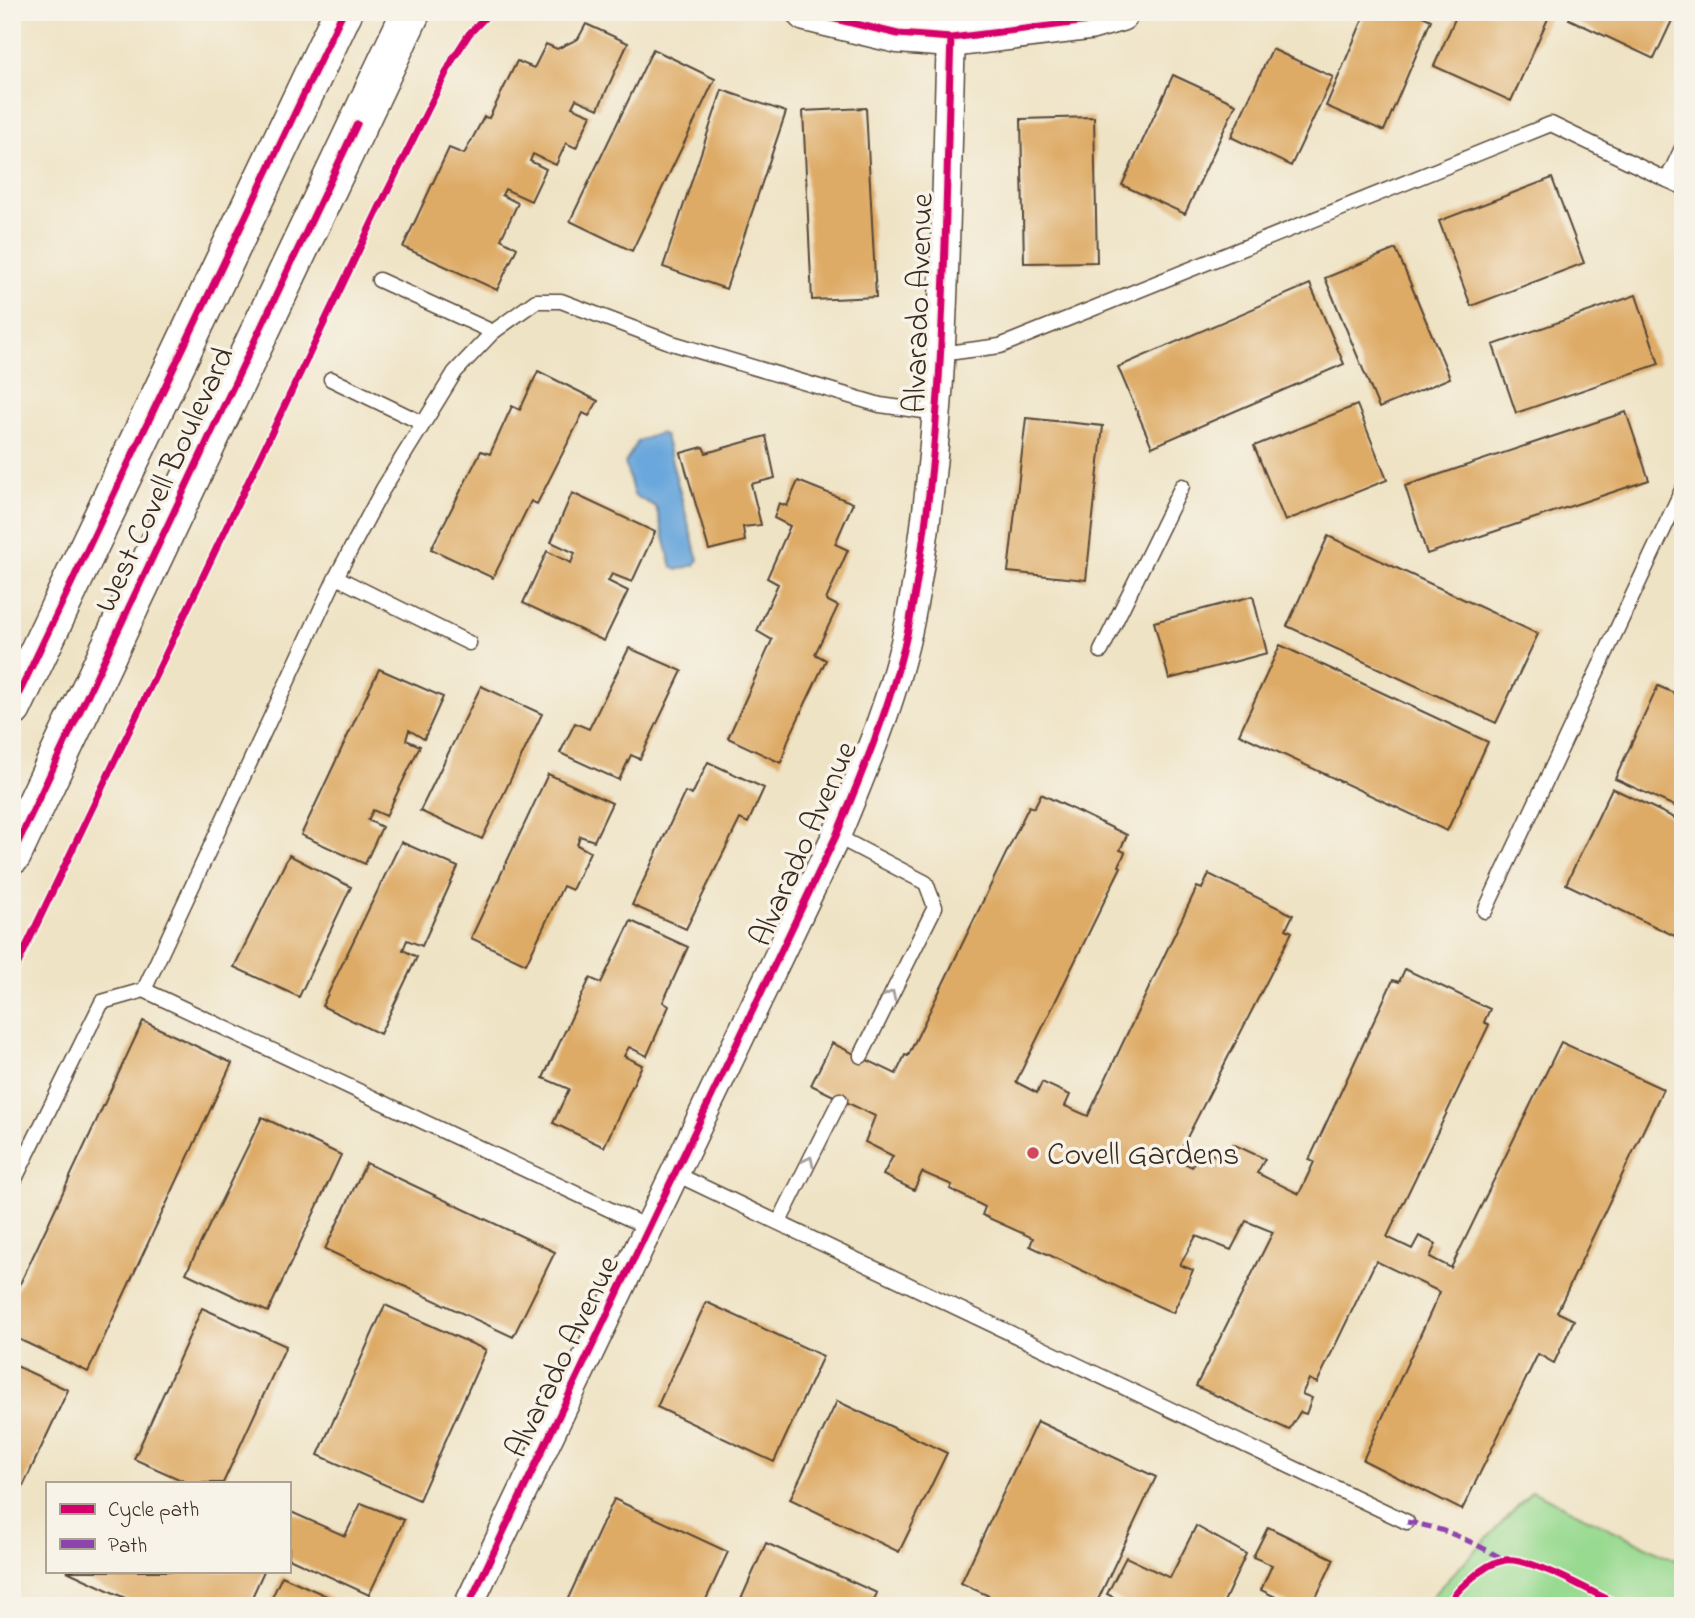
<svg xmlns="http://www.w3.org/2000/svg" width="1695" height="1618" font-family="'Indie Flower',sans-serif">
	<style>
		.green { fill: #99da91; stroke: #6a8258; stroke-width: 2 }
		.water { fill: #6ba7dc; stroke: #53687d; stroke-width: 2 }
		.building { fill: #deab66 }
		.lines { fill: none; stroke-linecap: round; stroke-linejoin: round }
		.lane-casing { stroke: #564637; stroke-width: 17 }
		.street-casing { stroke: #564637; stroke-width: 31 }
		.secondary-casing { stroke: #564637; stroke-width: 41 }
		.primary-casing { stroke: #564637; stroke-width: 41 }
		.lane { stroke: #fff; stroke-width: 14 }
		.street { stroke: #fff; stroke-width: 28 }
		.secondary { stroke: #fff; stroke-width: 38 }
		.primary { stroke: #fff; stroke-width: 38 }
		.quiet { stroke: #8e44ad; stroke-width: 5; stroke-dasharray: 10 5; stroke-linecap: butt }
		.cycleway-casing { stroke: #f7f3e8; stroke-width: 11 }
		.cycleway { stroke: #d6006c; stroke-width: 7 }
		.oneway { stroke: #a79f9a }
		.poi-dot { fill: #d1495b; stroke: #f7f3e8; stroke-width: 2.5 }
		.labels { text-anchor: middle; stroke-width: 7; stroke-linejoin: round; paint-order: stroke }
		.street-label { font-size: 32px; fill: #3b2a1e; stroke: #f7f3e8 }
		.poi-label { font-size: 32px; fill: #3b2a1e; stroke: #f7f3e8; text-anchor: start }
	</style>
	<rect width="100%" height="100%" fill="#f7f3e8"/>
	<filter id="ink" filterUnits="userSpaceOnUse"><feTurbulence type="fractalNoise" baseFrequency=".0143" numOctaves="2"/><feDisplacementMap in="SourceGraphic" scale="14" xChannelSelector="R" yChannelSelector="G"/><feConvolveMatrix kernelMatrix="1 2 1 2 8 2 1 2 1" color-interpolation-filters="sRGB"/></filter>
	<filter id="wash" filterUnits="userSpaceOnUse"><feTurbulence type="fractalNoise" baseFrequency=".00686" numOctaves="4" result="noise"/><feDisplacementMap in="SourceGraphic" scale="28" xChannelSelector="R" yChannelSelector="G"/><feGaussianBlur stdDeviation="1.57" result="paint"/><feColorMatrix in="noise" values="0 0 0 0 0 0 0 0 0 0 0 0 0 0 0 0 0 1.4 0 .05"/><feComposite in="paint" operator="in"/></filter>
	<g filter="url(#wash)">
		<rect width="100%" height="100%" fill="#efe3c5"/>
		<path class="green" d="M1532,1491L1683,1564V1606H1428L1433,1595Z"/>
		<path class="water" d="M660,433L665,436L698,560L695,565L677,570L672,567L656,507L634,495L625,463L638,441Z"/>
		<g id="blocks">
			<path class="building" d="M1366,12H1414L1431,20L1384,131L1326,106Z
				M1458,12H1551L1511,101L1434,66Z
				M1573,12H1676L1654,59L1569,19Z
				M586,24L628,43L598,109L576,99L572,107L591,115L576,148L566,143L556,165L533,154L530,161L546,169L531,201L505,189L502,195L518,203L501,239L517,248L497,290L403,247L449,148L464,154L484,117L489,118L517,61L534,68L546,44L557,49L578,39Z
				M653,49L715,79L632,251L570,221Z
				M1272,49L1333,77L1291,166L1231,137Z
				M1173,75L1236,104L1185,214L1122,185Z
				M722,90L786,112L726,289L663,267Z
				M866,108L876,297L812,300L803,111Z
				M1094,117L1097,262L1024,263L1021,119Z
				M1552,178L1584,263L1471,306L1439,221Z
				M1396,249L1450,378L1379,408L1325,278Z
				M1310,284L1344,364L1152,447L1118,367Z
				M1636,295L1659,364L1516,413L1493,345Z
				M538,371L598,401L589,416L583,413L537,504L531,501L493,578L431,549L481,451L490,454L512,406L520,410Z
				M1357,405L1387,480L1285,521L1254,446Z
				M1626,412L1649,480L1427,554L1405,486Z
				M1026,418L1103,426L1086,580L1008,572Z
				M766,436L775,478L751,484L761,525L743,527L745,541L709,550L681,453L703,447L706,453Z
				M798,481L853,503L835,544L848,550L826,600L838,606L815,654L826,660L789,738L781,763L728,738L772,640L757,631L778,584L767,578L790,526L774,518L779,503L787,506Z
				M572,493L655,532L632,582L612,574L608,581L628,591L604,641L523,603L547,551L571,563L575,553L551,542Z
				M1328,536L1538,634L1496,723L1287,626Z
				M1253,596L1267,653L1169,679L1154,622Z
				M1280,645L1488,742L1447,831L1239,734Z
				M629,648L682,671L640,759L631,755L619,780L560,753L575,723L589,729Z
				M379,669L443,697L424,739L409,730L406,740L420,746L386,816L373,810L368,820L382,827L365,864L301,835Z
				M481,686L542,714L482,839L420,811Z
				M1658,686L1683,697V810L1615,779Z
				M708,762L764,788L748,823L740,819L686,929L632,905L685,792L692,795Z
				M548,774L612,803L594,841L580,836L577,845L590,852L572,890L563,886L526,964L471,938Z
				M1612,788L1683,822V940L1566,884Z
				M1041,794L1127,835L1120,850L1125,852L1119,866L1121,867L1016,1082L1037,1093L1042,1082L1070,1095L1065,1106L1088,1116L1197,887L1202,889L1209,874L1293,915L1286,929L1292,932L1176,1159L1192,1167L1201,1149L1226,1161L1233,1144L1265,1159L1257,1173L1299,1194L1314,1162L1309,1160L1393,980L1399,982L1405,969L1490,1009L1484,1022L1489,1025L1387,1237L1412,1249L1419,1236L1436,1244L1430,1257L1451,1268L1561,1042L1663,1089L1557,1312L1574,1320L1554,1363L1538,1354L1462,1510L1363,1460L1440,1292L1376,1261L1317,1383L1309,1379L1302,1394L1312,1398L1306,1414L1300,1412L1289,1430L1196,1386L1273,1232L1246,1221L1231,1250L1196,1236L1180,1265L1193,1270L1173,1313L1030,1246L1033,1238L982,1215L985,1207L950,1189L952,1185L922,1172L914,1190L883,1175L893,1156L865,1142L875,1116L811,1085L832,1043L896,1074L905,1055L908,1056L1029,806L1034,808Z
				M401,842L458,867L422,946L407,940L403,950L417,957L380,1034L322,1006Z
				M289,855L351,887L299,997L234,967Z
				M631,921L688,947L663,1002L669,1006L647,1056L629,1047L624,1056L642,1065L604,1147L553,1123L569,1089L543,1078L590,978L601,983Z
				M143,1021L232,1063L88,1372L12,1336V1301Z
				M262,1117L341,1155L268,1312L186,1273Z
				M366,1163L555,1252L513,1337L325,1249Z
				M706,1302L823,1356L774,1462L657,1407Z
				M385,1305L486,1350L419,1500L318,1455Z
				M202,1308L286,1346L223,1483H188L134,1459Z
				M12,1364L68,1390L12,1510Z
				M837,1401L947,1453L899,1552L790,1499Z
				M1037,1421L1156,1477L1095,1606H1010L961,1583Z
				M614,1499L728,1552L703,1606L565,1605Z
				M361,1503L404,1520L369,1595L289,1558V1511L345,1536Z
				M1196,1526L1246,1554L1222,1606H1131L1107,1594L1126,1557L1170,1578Z
				M1268,1527L1334,1559L1312,1606H1294L1261,1590L1272,1565L1253,1557Z
				M766,1543L877,1593L871,1606H738Z
				M67,1571H264L248,1606H142Z
				M282,1576L349,1606H268Z"/>
		</g>
	</g>
	<g filter="url(#ink)">
		<use href="#blocks" fill-opacity="0" stroke="#564637" stroke-width="2"/>
		<g class="lines">
			<g class="lane-casing">
				<path id="lane" d="M1667,180L1683,187
					M379,280L493,332
					M940,354L1000,346L1551,124L1667,180L1683,146
					M331,379L422,423
					M336,577L469,643
					M1101,651L1182,486
					M836,836L926,883L935,907L861,1056
					M1485,911L1683,488
					M144,990L649,1228
					M676,1174L1407,1522
					M12,1185L102,1002L144,990L336,577L383,489L455,372L493,332L536,301H561L672,343L880,405L938,413
					M779,1222L840,1100"/>
			</g>
			<g class="street-casing">
				<path id="street" d="M468,1606L836,836C865,766 895,695 910,620C947,429 944,233 951,38"/>
			</g>
			<g class="secondary-casing">
				<path id="secondary" d="M806,12L898,34L951,38L1089,21L1120,12"/>
			</g>
			<g class="primary-casing">
				<path id="primary" d="M12,708L343,12
					M12,855L411,12"/>
			</g>
			<use href="#lane" class="lane"/>
			<use href="#street" class="street"/>
			<use href="#secondary" class="secondary"/>
			<use href="#primary" class="primary"/>
			<path class="quiet" d="M1407,1522C1446,1528 1472,1542 1505,1560"/>
			<g class="cycleway-casing">
				<path id="cycleway" d="M806,12L898,34L951,38L1089,21L1120,12
					M12,708L343,12
					M12,855L357,124
					M12,976L379,208L453,59L469,34L490,12
					M468,1606L836,836C865,766 895,695 910,620C947,429 944,233 951,38
					M1448,1606C1454,1593 1462,1587 1472,1578C1482,1569 1492,1562 1505,1560C1532,1557 1594,1593 1620,1606"/>
			</g>
			<use href="#cycleway" class="cycleway"/>
		</g>
		<defs><path id="oneway-chevron" d="M-2-3.5L2.5 0L-2 3.5" fill="none" stroke-width="1.6" stroke-linecap="round" stroke-linejoin="round" transform="scale(1.75)"/></defs>
		<g class="oneway">
			<use href="#oneway-chevron" transform="translate(891 995) rotate(-64)"/>
			<use href="#oneway-chevron" transform="translate(809 1161) rotate(-64)"/>
		</g>
	</g>
	<circle class="poi-dot" cx="1033" cy="1153" r="7"/>
	<g class="labels">
		<g class="street-label">
			<text transform="translate(917 303) rotate(-88)" y="11">Alvarado Avenue</text>
			<text transform="translate(163 479) rotate(-65)" y="11">West Covell Boulevard</text>
			<text transform="translate(802 843) rotate(-66)" y="11">Alvarado Avenue</text>
			<text transform="translate(561 1356) rotate(-64)" y="11">Alvarado Avenue</text>
		</g>
		<g class="poi-label">
			<text x="1047" y="1164">Covell Gardens</text>
		</g>
	</g>
	<rect width="1695" height="1618" fill="none" stroke="#f7f3e8" stroke-width="42"/>
	<rect x="46" y="1482" width="245" height="91" fill="#f7f3e8" stroke="#aca397" stroke-width="2"/>
	<rect x="60" y="1504" width="35" height="10" fill="#d6006c" stroke="#aca397" stroke-width="2"/>
	<text x="108" y="1516" font-size="21" fill="#3b2a1e">Cycle path</text>
	<rect x="60" y="1539" width="35" height="10" fill="#8e44ad" stroke="#aca397" stroke-width="2"/>
	<text x="108" y="1552" font-size="21" fill="#3b2a1e">Path</text>
</svg>
